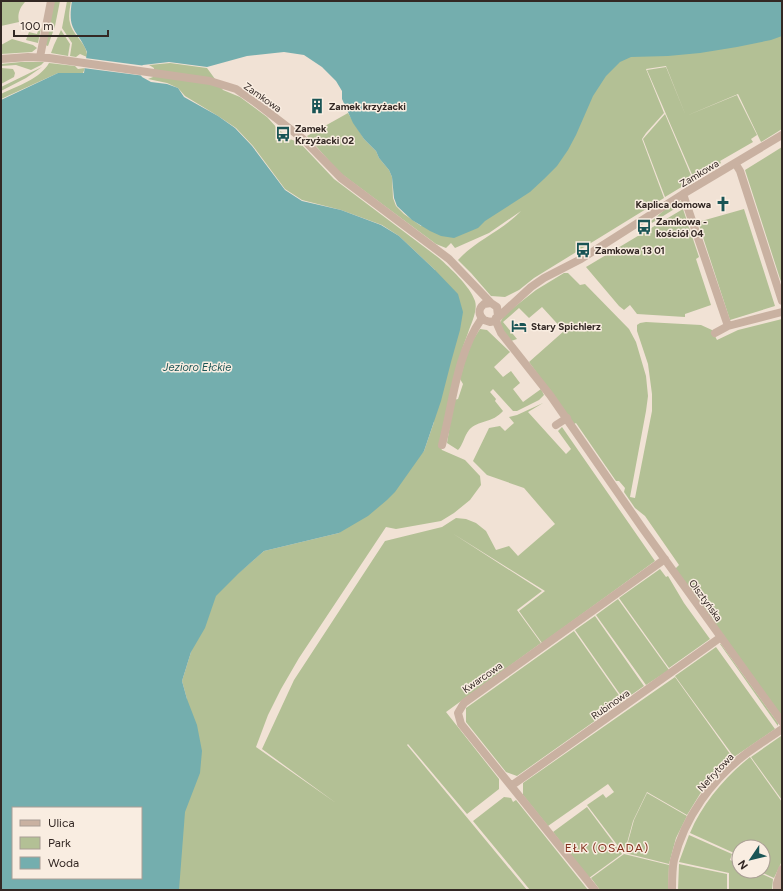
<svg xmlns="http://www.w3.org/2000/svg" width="783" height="891" font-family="Figtree,sans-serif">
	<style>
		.green { fill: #b3c095 }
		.water { fill: #74aeae; fill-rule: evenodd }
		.pier { fill: #f1e2d5 }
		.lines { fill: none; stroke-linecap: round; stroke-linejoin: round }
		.minor { stroke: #c9b1a1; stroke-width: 8 }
		.labels { text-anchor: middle; stroke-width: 3; stroke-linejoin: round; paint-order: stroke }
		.street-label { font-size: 10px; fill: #332824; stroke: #f9ede1 }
		.poi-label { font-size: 10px; font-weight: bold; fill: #332824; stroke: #f9ede1; text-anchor: start }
		.water-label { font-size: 11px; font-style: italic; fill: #195455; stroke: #f9ede1 }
		.quarter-label { font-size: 12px; letter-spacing: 1px; fill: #83301c; stroke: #f9ede1 }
	</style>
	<rect width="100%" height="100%" fill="#f1e2d5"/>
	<path class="green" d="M1,1H26C20,7 17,14 19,22L1,26Z
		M53,1H60L55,26L48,46L45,45Z
		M67,1H71C70,8 68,16 70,23C73,36 88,44 87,57L80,54L76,57L70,56L72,43L62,28Z
		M782,1V129L761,142L738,94L686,116L666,66L646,69L664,113L646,133L642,139L664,198L534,278L519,290L505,297L491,296L471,273L458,260C476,240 503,230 521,211L489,233L455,248L451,243L446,248L436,244L339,172L307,136L348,113L364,139L376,151L379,158L389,170L392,177L393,198L396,206L404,214L421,226L596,64Z
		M39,27L41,28L38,43L26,40L29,32L37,34Z
		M61,30L70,44L68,56L51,53L54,45Z
		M12,39L33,45L37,48L32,52L1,54V45Z
		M21,62H44L41,65L31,70L16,65L1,66V64Z
		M49,63L75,66L78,69L85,68L83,73H58L1,99V94C17,86 40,79 49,63Z
		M170,63L207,68L223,90L240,97L267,117L277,128L290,139L300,143L334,179L439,258C450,268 470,286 475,301C478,310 471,324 468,333C454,368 448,407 439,444L442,450L465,460L480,476L481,485L470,500L454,513L441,521L396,529L386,527L299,658L281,689L268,715L256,747L336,803L262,749L294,680L385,541L442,527L456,518L466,519L476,523L486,531L496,550L509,546L518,556L555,524L524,488L487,475L473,461L489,428L500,426L505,431L514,423L509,417L517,415L543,403L528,412L566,454L571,449L558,431L562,427L655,561L542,643L519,611L545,591L452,533L542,591L517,610L541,643L446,712L499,779V789L467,814L408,744L407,745L527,890H170L187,699L182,681L191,652L199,607L264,551L339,533L424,451L434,422L432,408L435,270L399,236L382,225L341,210L302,200L285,189L253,146L236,128L218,116L185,96L178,88L167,83L148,79L153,77L154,68L149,65Z
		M42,67L26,78L1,91V87Z
		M666,67L686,116L737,95L757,135L751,139L753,142L720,161L721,163L700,176L697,175L694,179L647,70Z
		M1,68L13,69L15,73L14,77L1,84Z
		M665,114L693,180L665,197L643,139Z
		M782,147V285L745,170Z
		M681,201L684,203L652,223L651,221C661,215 669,202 681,201Z
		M683,209L699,257L696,259L711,305L685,314V317L637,314L630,305L624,310L619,306L586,267Z
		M744,209L775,306L730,320L698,222Z
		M564,273H568L580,285L585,284L629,329L636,342L646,376L648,396L646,411L630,497L635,498L652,411V394L648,364L637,331V325L640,323L646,322L701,325L712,330L717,340L738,330L782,319V717L675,569L679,565L645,516L635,508L624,492L625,488L619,481H616L576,423L574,424L529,362L564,331L542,307L529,318L519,308L503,322L517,339L511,341L504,332L500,323L504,315L536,290Z
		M480,329L487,330L510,352L494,367L503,377L511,371L520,383L513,389L523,402L541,389L544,395L539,400L517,411H513L493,389L490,392L496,399L495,401L503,411C493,423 478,420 469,430C464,436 463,445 458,450L447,443L454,400L458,399L463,384L460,379L469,346Z
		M660,569L666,577L668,576L684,603L710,639L669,668L619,598Z
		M618,599L669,670L646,685L596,615Z
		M595,616L644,686L624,700L575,630Z
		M574,631L623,701L517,776L506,772L466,722V708Z
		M720,644H721L778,723V726Z
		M716,647L775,729L734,757L675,676Z
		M675,677L733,758L700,794L687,815L647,792L633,821L624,854L669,865L668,890H600L591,878L624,854L587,805L603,794L606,798L614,792L608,784L548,826L523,795V783Z
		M781,736L782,738V800L751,757Z
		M750,757L782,802V861L774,878L759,871H763V847H739V862L732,859L734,853L690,833C702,804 725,777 750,757Z
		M647,793L687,816L676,838L669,864L625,853L634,820Z
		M504,797L511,798L513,802L516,800L588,890H530L473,821Z
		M587,807L622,854L589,878L553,832Z
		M689,835L732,854L730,860L739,864V871H755L773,879L772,890H729V873L679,862Z
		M679,864L727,874V890H678Z"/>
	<path class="water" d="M72,1H782V36L771,40L737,47L700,53L668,56L631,57L620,62L606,76L593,96L576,135L568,150L557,166L544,179L530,192L485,221L478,228L454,238L441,236L430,231L412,220L397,206L394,198L392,177L389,170L379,158L376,151L364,139L353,123L342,99V91L336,81L322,67L304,55L284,52L247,56L207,67L169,62L143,65L139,69L140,74L142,77L151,82L167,84L178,88L184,97L218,116L235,128L252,146L285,190L302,201L341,210L381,225L399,236L435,270L458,294L463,312L460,330L451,362L441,401L424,451L395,492L387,500L368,516L339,533L264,551L238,574L216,596L205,628L191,652L182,681L187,699L197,725L202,751L200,773L185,812L179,890H1V100L58,73H84L87,52C77,28 67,32 72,1ZM13,808H141V878H13Z"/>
	<path class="pier" d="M85,58L146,66H144L141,70L145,76L83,68Z"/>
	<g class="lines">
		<path class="minor" d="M40,57L51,1
			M1,59L28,57L49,58L210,81L236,89L255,102L303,139L341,178L449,259L491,303
			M735,163L740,171L782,301
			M683,194L728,326
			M498,316L497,307L491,303L484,304C478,309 478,315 484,320L490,322L494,321L531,287L544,278L581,259L683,194L782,135
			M496,318L497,324L501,333L550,395L643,529L782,722
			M715,333L728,326L782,312
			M556,425L567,418
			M442,445C453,403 456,355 482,318
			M511,786L721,637
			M595,890L461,724L458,713L464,703L665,559
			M672,890C672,880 672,869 674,860C684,818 712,779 747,753C758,745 770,737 782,729
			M777,890V883L782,869"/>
	</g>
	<defs>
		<g id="building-bare" transform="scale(1.2)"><path d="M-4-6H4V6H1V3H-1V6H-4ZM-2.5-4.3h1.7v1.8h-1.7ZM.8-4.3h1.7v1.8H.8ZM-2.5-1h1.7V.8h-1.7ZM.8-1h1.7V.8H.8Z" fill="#195455" stroke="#f9ede1" stroke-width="2.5" paint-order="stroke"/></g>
		<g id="bus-bare" transform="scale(1.2)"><path d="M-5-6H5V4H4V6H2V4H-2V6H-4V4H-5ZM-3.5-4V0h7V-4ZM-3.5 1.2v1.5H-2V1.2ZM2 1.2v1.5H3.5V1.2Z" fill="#195455" stroke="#f9ede1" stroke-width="2.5" paint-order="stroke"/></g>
		<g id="church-bare" transform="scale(1.2)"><path d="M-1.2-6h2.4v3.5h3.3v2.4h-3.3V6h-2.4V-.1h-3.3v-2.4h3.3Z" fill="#195455" stroke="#f9ede1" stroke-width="2.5" paint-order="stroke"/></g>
		<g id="hotel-bare" transform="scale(1.2)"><path d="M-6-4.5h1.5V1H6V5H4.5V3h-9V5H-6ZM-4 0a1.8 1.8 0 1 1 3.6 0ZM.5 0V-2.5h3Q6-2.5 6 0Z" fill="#195455" stroke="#f9ede1" stroke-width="2.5" paint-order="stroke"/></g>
	</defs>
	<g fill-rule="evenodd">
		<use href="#building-bare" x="317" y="106"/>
		<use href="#bus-bare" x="283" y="134"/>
		<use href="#church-bare" x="723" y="204"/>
		<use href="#bus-bare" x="644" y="227"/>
		<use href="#bus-bare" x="583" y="250"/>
		<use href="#hotel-bare" x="519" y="326"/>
	</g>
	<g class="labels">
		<g class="street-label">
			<text transform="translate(263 97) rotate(35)" y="4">Zamkowa</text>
			<text transform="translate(699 173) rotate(-31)" y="4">Zamkowa</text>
			<text transform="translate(706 600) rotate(54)" y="4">Olsztyńska</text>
			<text transform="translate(482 677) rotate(-35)" y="4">Kwarcowa</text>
			<text transform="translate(610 704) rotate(-35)" y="4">Rubinowa</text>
			<text transform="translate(715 772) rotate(-47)" y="4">Nefrytowa</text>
		</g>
		<g class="poi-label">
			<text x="329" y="110">Zamek krzyżacki</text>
			<text x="295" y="132">Zamek<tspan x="295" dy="12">Krzyżacki 02</tspan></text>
			<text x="711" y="208" text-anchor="end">Kaplica domowa</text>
			<text x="656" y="225">Zamkowa -<tspan x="656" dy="12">kościół 04</tspan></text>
			<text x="595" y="254">Zamkowa 13 01</text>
			<text x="531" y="330">Stary Spichlerz</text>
		</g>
		<g class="water-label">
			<text x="197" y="371">Jezioro Ełckie</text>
		</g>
		<g class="quarter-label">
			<text x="607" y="852">EŁK (OSADA)</text>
		</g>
	</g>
	<rect width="783" height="891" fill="none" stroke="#332824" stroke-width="4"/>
	<rect x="12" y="807" width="130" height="72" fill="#f9ede1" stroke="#aa9e95"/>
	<rect x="20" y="820" width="20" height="6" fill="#c9b1a1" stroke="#aa9e95"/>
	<text x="48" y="827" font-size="12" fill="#332824">Ulica</text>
	<rect x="20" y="837" width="20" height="12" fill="#b3c095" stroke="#aa9e95"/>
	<text x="48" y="847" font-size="12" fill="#332824">Park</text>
	<rect x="20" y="857" width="20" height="12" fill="#74aeae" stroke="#aa9e95"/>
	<text x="48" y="867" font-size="12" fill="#332824">Woda</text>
	<g transform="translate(751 859) rotate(235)"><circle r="19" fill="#f9ede1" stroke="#aa9e95"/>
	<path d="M0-3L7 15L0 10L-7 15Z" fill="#195455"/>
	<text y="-6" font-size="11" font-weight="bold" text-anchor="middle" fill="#332824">N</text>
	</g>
	<path d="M14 30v6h94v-6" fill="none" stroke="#332824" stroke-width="2"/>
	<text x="20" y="30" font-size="12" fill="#332824" stroke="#f9ede1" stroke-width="3" paint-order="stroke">100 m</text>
</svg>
